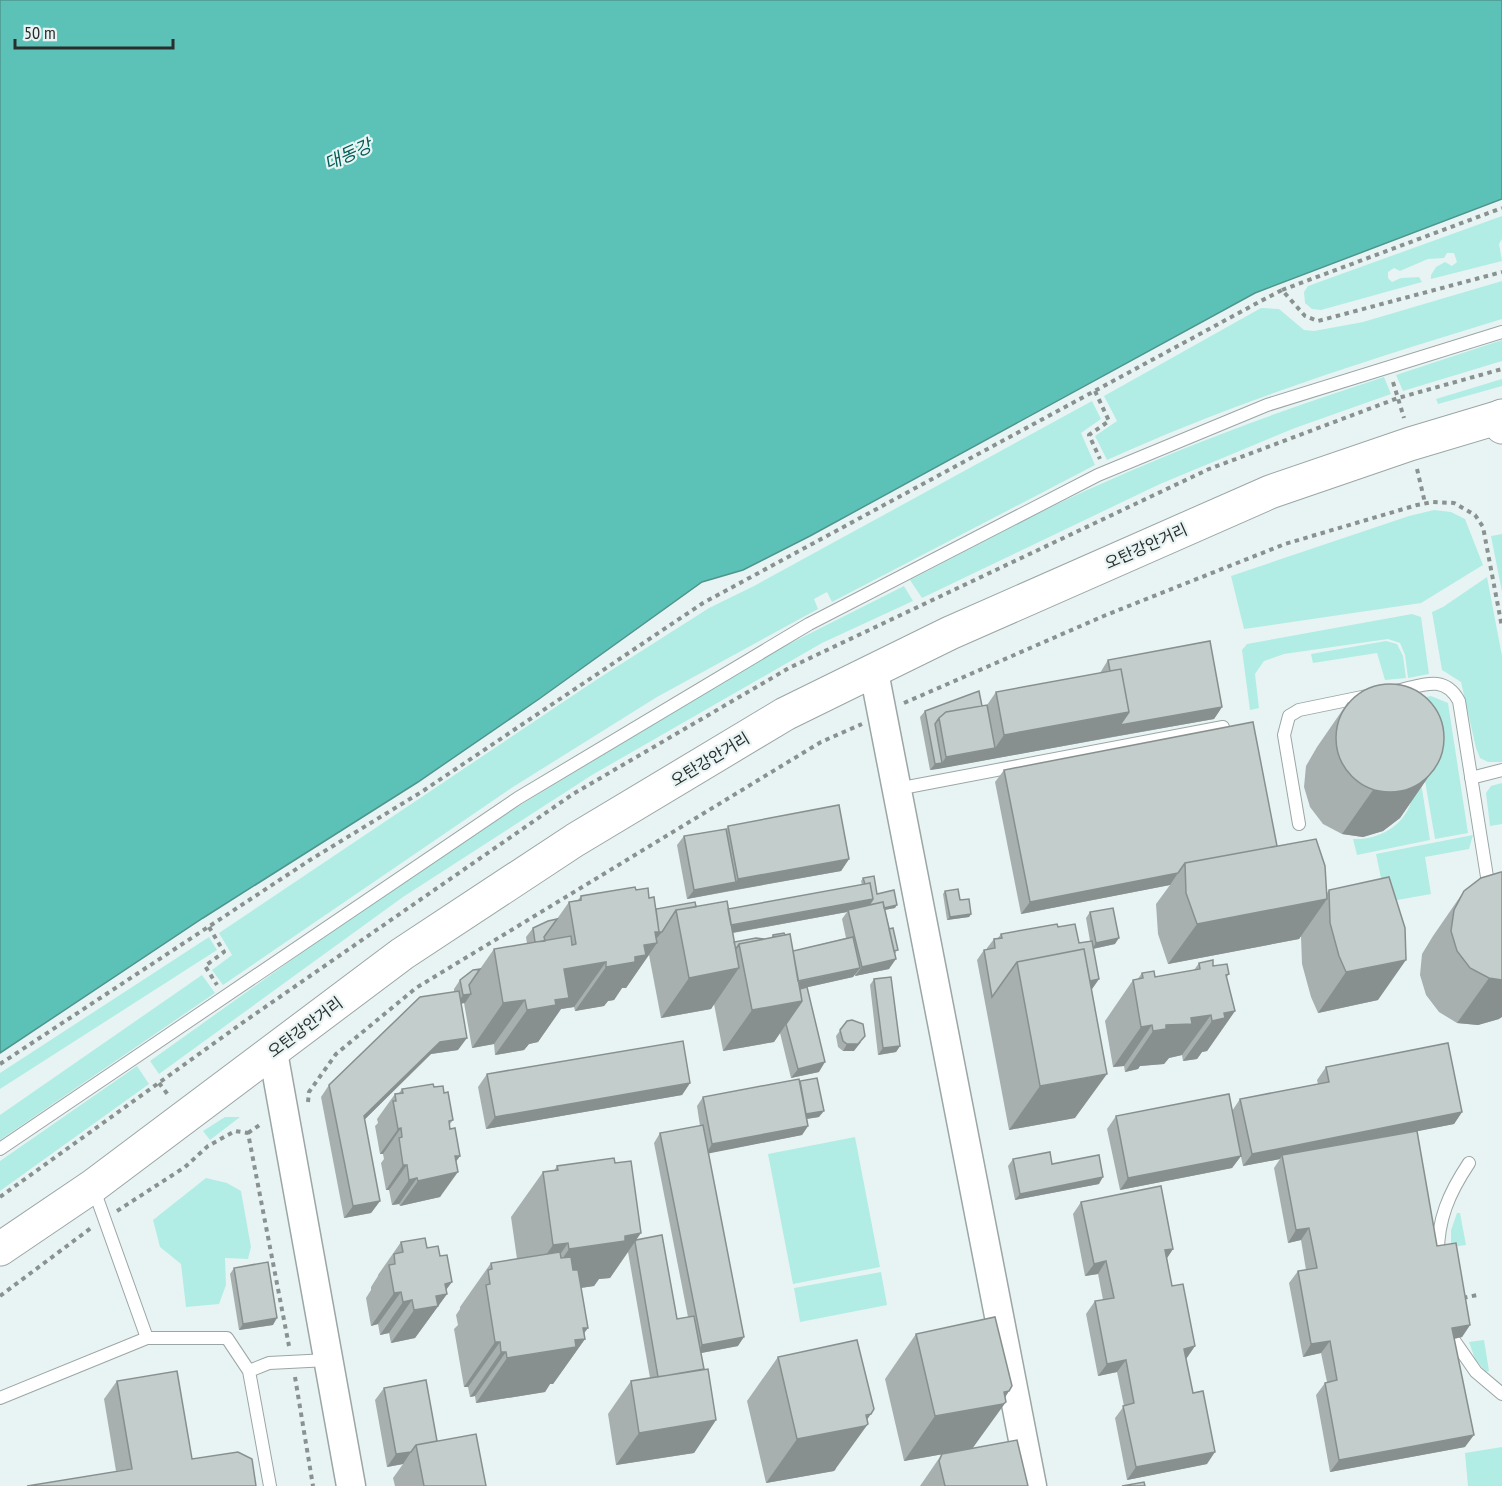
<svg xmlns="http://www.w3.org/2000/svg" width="1502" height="1486" font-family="'PT Sans Narrow','Noto Sans KR',sans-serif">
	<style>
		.green { fill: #b1ede5 }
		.water { fill: #5cc2b7; stroke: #4d968e; stroke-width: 1.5 }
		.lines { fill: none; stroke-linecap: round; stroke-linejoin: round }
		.service-casing { stroke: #9ba6a5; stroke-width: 14 }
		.tertiary-casing { stroke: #9ba6a5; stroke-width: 31 }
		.secondary-casing { stroke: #9ba6a5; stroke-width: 35 }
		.primary-casing { stroke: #9ba6a5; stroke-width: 35 }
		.path { stroke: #899291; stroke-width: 4; stroke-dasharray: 4.5 4.5; stroke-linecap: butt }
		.service { stroke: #fff; stroke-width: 12 }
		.tertiary { stroke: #fff; stroke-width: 28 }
		.secondary { stroke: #fff; stroke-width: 33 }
		.primary { stroke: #fff; stroke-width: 33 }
		.wall { fill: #a7b0af; fill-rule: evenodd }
		.shaded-wall { fill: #88908f }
		.building { fill: #c2cdcc; stroke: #88908f; stroke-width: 1.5 }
		.labels { text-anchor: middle; stroke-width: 4.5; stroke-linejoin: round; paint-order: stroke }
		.street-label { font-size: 16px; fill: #292e2d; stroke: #e8f4f3 }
		.water-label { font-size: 18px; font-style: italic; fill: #005d56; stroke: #e8f4f3 }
	</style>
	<rect width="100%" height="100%" fill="#e8f4f3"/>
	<path class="green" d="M1502,216V239L1499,244L1502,261L1431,279V275L1436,267L1445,262L1452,266L1457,262L1454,253H1447L1444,258L1428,259L1400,271L1394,268L1388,272V278L1392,282L1401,278L1419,277L1422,282L1321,310L1312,309L1305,303L1304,292L1308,286Z
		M1502,281V319C1368,360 1234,402 1107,460L1095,436L1117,421L1104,396L1261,308L1279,309L1304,330L1314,331L1363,322Z
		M1502,340V361L1403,391L1396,375Z
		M1384,377L1391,394L1295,428L1160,484L922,598L910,580C969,550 1026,518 1085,491C1183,446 1282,410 1384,377Z
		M1502,379V386L1438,404L1436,399Z
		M1092,401L1101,419L1081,433L1095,465L832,602L827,592L814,599L818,609L657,697L513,787L223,985L212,970L232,955L219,933L599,678L709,608L754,586Z
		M1434,510L1451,512L1465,519L1483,565L1421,603L1244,629L1231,576L1409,516Z
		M1502,534V592L1491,536Z
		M1487,577L1502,656V762H1488L1480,758L1476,748L1461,682L1442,670L1432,612L1443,607Z
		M904,586L913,601L822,643L592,775L403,897L159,1074L150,1061L325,936L517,807L777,650Z
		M1412,614L1421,617L1429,674L1408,678L1405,655L1400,643L1388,639L1284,654L1264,661L1255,674L1259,708L1250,710L1242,650L1247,644Z
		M1386,641L1397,644L1403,656L1406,678L1385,680L1377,653L1313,663L1311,654Z
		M1431,696L1448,703L1468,833L1435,839L1411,700Z
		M1408,699L1430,840L1357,855L1353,839C1378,840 1403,827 1411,802C1416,788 1409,718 1408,699Z
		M1502,783V824L1490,826L1486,793L1491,786Z
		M1473,835L1469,849L1425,857L1431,894L1386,902L1376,854Z
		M209,937L217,950L0,1089V1073Z
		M202,975L215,993L0,1140V1115Z
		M137,1066L149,1084L0,1191V1161Z
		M225,1117H240L210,1140L203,1131Z
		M855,1137L880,1267L793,1284L768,1154Z
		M206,1178L227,1183L241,1191L251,1247L248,1259L225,1258L226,1285L219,1304L186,1307L181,1264L160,1247L153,1220Z
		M1457,1213H1460L1466,1245L1451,1247V1230Z
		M881,1272L887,1305L800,1322L794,1288Z
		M1484,1340L1489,1371L1486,1372L1475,1359L1469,1342Z
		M1502,1447V1486H1468L1465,1453Z"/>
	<path class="water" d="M0,0H1502V199L1255,293L810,536L743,570L702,582L539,699L418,782L203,918L0,1053Z"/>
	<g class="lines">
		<g class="service-casing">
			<path id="service" d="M1396,691C1421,686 1444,673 1459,701L1488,883
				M1471,778L1502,770
				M897,789L1223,727
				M1299,824L1284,735L1289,716L1299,710L1367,696
				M0,1149L518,798L809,624L1098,475L1267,405L1502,332
				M93,1187L147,1338
				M1438,1257C1437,1220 1449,1193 1469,1163
				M1453,1339L1476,1372L1502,1394
				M249,1371L270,1486
				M0,1398L147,1338H227L249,1371L269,1363L328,1360"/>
		</g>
		<g class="tertiary-casing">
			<path id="tertiary" d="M874,672L1032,1486
				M273,1052L351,1486"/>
		</g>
		<g class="secondary-casing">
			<path id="secondary" d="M0,1249L93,1186L402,954L575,840L785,714L950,633L1270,492L1410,444L1500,417"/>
		</g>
		<g class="primary-casing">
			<path id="primary" d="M1502,416L1500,417L1502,427"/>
		</g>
		<path class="path" d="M1282,290L1502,208
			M1393,382L1404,418
			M1095,391L1109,421L1089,435L1100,459
			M1417,469L1425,503
			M904,703L1106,615L1285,544L1417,505L1433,502L1454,503L1475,515L1483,527L1502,627
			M209,927L224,952L205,966L217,985
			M0,1064L310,860L423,791L703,603L1259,302L1282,290L1305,316L1318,321L1502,272
			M159,1083L169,1096
			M308,1102L309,1092L336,1054L416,988L821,742L862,724
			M248,1133L261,1124
			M0,1197L245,1021L573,794L789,668L1209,469L1398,398L1502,369
			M117,1211L185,1167L208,1146L235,1131L248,1133L289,1346
			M0,1296L91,1228
			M1463,1298L1477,1295
			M295,1377L313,1486"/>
		<use href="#service" class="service"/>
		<use href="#tertiary" class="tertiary"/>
		<use href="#secondary" class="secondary"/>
		<use href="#primary" class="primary"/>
	</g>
	<path class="wall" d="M1108,660L1222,707L1214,719L930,770L920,717L925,711L987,705L996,692L1100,673Z
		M1348,702L1431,773L1400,818L1383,831L1363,837L1342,834L1323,824L1310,807L1304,787L1306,766L1317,747Z
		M1004,770L1277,846L1327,893L1329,890L1378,1000L1318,1013L1311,997L1302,964L1301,936L1299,939L1168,964L1158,934L1156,904L1170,885L1021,914L995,782Z
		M728,826L849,859L841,871L687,899L677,845L684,836L726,829Z
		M863,878L877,894L895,908L885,910L896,953H895L889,969L855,976V974L853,977L800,989L819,1072L791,1078L780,1033L774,1042L723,1051L714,1004L711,1009L661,1018L649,955L626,988H622L614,1000L608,1001L604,1006L575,1011L574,1007L561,1009L538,1042L529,1044L524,1050L495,1055L494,1044L472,1048L464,1003L461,1004L458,1050L431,1054L364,1120L380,1201L371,1213L344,1218L321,1097L329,1085L454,992V989L460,980L480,969L494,949L527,944L526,937L533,928L557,919L569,902L578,900L581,896L636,890L649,898L656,909L696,907L728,909L862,885L861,881ZM847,912L842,919L846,938L793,951L773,935L771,938L765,939L734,942L733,933Z
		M1481,878L1499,1019L1478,1025L1457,1023L1439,1012L1426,995L1420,975L1422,954L1433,936L1464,891Z
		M945,891L971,914L969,917L947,920L943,894Z
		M1090,912L1115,944L1093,949L1099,979L1092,989H1091L1075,1118L1009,1130L977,960L984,950H987V948L994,939L998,938L1001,934L1058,927L1079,943L1090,941L1086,918Z
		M1199,963L1213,966L1229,974L1226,978L1235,1011L1207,1051L1202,1052L1197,1059L1183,1061L1182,1055L1169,1058L1164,1064L1140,1066L1138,1069L1125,1072L1124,1066L1113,1067L1105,1021L1133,980H1137L1142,973L1155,977L1194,970Z
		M874,979L900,1046L896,1052L878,1055L870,985Z
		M847,1021L854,1051H843L838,1047L836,1036Z
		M1326,1067L1462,1112L1454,1124L1417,1131L1437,1246L1470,1325L1462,1337L1454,1339L1465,1447L1330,1472L1316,1395L1325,1383L1327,1382L1321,1353L1303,1357L1289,1283L1298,1271L1306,1270L1301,1240L1288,1243L1274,1168L1280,1159L1243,1166L1237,1138L1241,1156L1232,1168L1120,1190L1107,1129L1116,1116L1232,1111L1240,1099L1318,1084L1317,1080Z
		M487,1074L690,1083L682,1095L486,1129L478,1087Z
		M800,1081L819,1117L807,1119L808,1126L802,1135L708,1153L738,1346L701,1353L704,1369L716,1420L694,1453L616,1465L608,1414L631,1381L650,1378L628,1252L610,1278L599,1279L594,1286L581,1288L585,1339L553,1384H550L545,1392L476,1403L475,1396L470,1397L468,1387H464L454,1329L458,1325L456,1315L460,1309V1307L491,1263L517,1259L511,1217L543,1172L554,1171L557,1166L636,1240L677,1319L688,1317L654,1143L660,1133L700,1126L697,1106L703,1097Z
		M434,1087L444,1093L453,1120L450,1124V1129L460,1156L456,1161L440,1197L400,1206L399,1204L392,1205L389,1190H386L381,1163L384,1159L383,1154H380L375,1126L378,1123L377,1119L395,1094L399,1093L402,1089Z
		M1013,1159L1052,1164L1099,1184L1015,1200L1008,1166Z
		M1081,1202L1173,1249L1167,1258L1172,1286L1195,1346L1186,1359L1207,1464L1127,1480L1115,1418L1124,1406L1117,1372L1098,1376L1086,1314L1095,1301L1103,1300L1098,1274L1085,1276L1073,1214Z
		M401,1242L427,1248L446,1290L447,1294L415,1338L391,1343L389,1333L380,1335L378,1324L371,1326L366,1298L371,1290V1287L378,1276V1275Z
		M234,1268L273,1325L239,1330L230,1274Z
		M916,1334L1009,1391L974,1446L972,1449L904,1461L885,1379Z
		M778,1357L836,1469L834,1471L766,1483L747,1401Z
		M117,1381L192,1459L116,1471L104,1399Z
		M384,1388L437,1441L486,1486H395L393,1478L403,1464L387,1467L375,1400Z
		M942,1454L1028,1486H920Z"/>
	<path class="shaded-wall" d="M1222,707L1214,719L1112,737L1120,725Z
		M1129,712L1112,737L938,769L946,757L995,748L1004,735Z
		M942,763L938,769L930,770L935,764Z
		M1431,773L1400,818L1383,831L1363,837L1342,834L1373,790Z
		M849,859L841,871L729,891L738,879Z
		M1178,873L1170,885L1021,914L1030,902Z
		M736,882L729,891L687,899L694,890Z
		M873,899L866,909L848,910L847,912L709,937L716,928Z
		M1327,899L1299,939L1168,964L1197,924Z
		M897,905L895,908L878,911L880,908Z
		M971,914L969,917L947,920L950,917Z
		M655,932H662L657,938H655L657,943L626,988H622L614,1000L608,1001L604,1006L575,1011L606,967L644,945Z
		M1119,938L1115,944L1092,949L1096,943Z
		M896,959L889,969L855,976L862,967Z
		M1406,960L1378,1000L1318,1013L1346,972Z
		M606,962L574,1007L561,1009L538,1042L529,1044L524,1050L495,1055L527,1010L564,969Z
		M739,968L711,1009L661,1018L689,978Z
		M860,968L853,977L781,993L788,984Z
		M1489,978L1502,980V1017L1499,1019L1478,1025L1457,1023Z
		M1099,979L1092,989L1024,1000L1023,992Z
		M471,994L465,1003L457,1004L463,995Z
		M525,1000L494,1044L472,1048L503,1003Z
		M802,1001L774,1042L723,1051L752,1010Z
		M1235,1011L1207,1051L1202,1052L1197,1059L1183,1061L1212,1021L1224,1013Z
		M1211,1015L1182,1055L1169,1058L1164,1064L1140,1066L1138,1069L1125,1072L1153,1031L1166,1025L1191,1018Z
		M1152,1025L1124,1066L1113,1067L1141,1027Z
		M467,1038L458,1050L431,1054L355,1129L364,1116L440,1042Z
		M861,1042L854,1051H843L847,1044Z
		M900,1046L896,1052L878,1055L883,1048Z
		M825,1062L819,1072L791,1078L798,1069Z
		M1107,1074L1075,1118L1009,1130L1040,1086Z
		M690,1083L682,1095L486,1129L495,1117Z
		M824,1111L819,1117L799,1120L803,1114Z
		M1462,1112L1454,1124L1283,1158L1282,1155L1280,1159L1243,1166L1252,1154Z
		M808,1126L802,1135L706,1154L712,1144Z
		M401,1128L383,1154H380L398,1129Z
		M455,1156H460L447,1174L458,1172L440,1197L400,1206L418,1181Z
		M1241,1156L1232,1168L1120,1190L1128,1178Z
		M403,1165H407L389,1190H386Z
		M1103,1177L1099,1184L1015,1200L1020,1194Z
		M417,1178L399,1204L392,1205L409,1180Z
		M380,1201L371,1213L344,1218L353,1206Z
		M1309,1228L1301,1240L1288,1243L1296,1230Z
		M641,1233L610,1278L599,1279L594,1286L538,1294L569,1249L625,1236Z
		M568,1243L537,1288L521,1290L553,1245Z
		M1173,1249L1165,1261V1250Z
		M1106,1261L1098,1274L1085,1276L1094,1264Z
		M452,1282L443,1294H447L415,1338L391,1343L414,1310L445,1284Z
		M401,1292L378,1324L371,1326L394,1293Z
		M412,1300L389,1333L380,1335L403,1302Z
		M277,1318L273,1325L239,1330L243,1324Z
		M1470,1325L1462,1337L1444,1341L1452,1328Z
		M583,1328H588L579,1340L585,1339L553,1384H550L545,1392L476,1403L507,1358Z
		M744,1337L738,1346L696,1354L702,1345Z
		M1330,1341L1321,1353L1303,1357L1311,1344Z
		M495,1342H500L468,1387H464Z
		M1195,1346L1186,1359L1184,1349Z
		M501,1352H506L475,1396L470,1397Z
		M1126,1360L1117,1372L1098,1376L1107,1364Z
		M1009,1391L1000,1405L1006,1402L972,1449L904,1461L935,1416Z
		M871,1414L862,1427L868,1424L834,1471L766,1483L797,1439Z
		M716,1420L694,1453L616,1465L639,1433Z
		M1474,1435L1465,1447L1330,1472L1339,1460Z
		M411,1452L403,1464L387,1467L396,1454Z
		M1215,1452L1207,1464L1127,1480L1136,1467Z"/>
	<path class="building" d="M1210,641L1222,707L1120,725L1129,712L1121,669L1110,671L1108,660Z
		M1121,669L1129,712L1004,735L996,692Z
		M1336 738a54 54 0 1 1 108 0a54 54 0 1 1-108 0Z
		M979,691L982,706L946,712L939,718L935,724L942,763L935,764L925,711Z
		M987,705L995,748L946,757L939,718L946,712Z
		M1253,722L1277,846L1185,863L1178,873L1030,902L1004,770Z
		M839,805L849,859L738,879L728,826Z
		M726,829L736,882L694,890L684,836Z
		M1316,839L1325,866L1327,899L1197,924L1186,893L1185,863Z
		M1501,872H1502V980L1489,978L1470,968L1457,951L1451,931L1454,910L1464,891L1481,878Z
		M874,876L877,894L894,890L897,905L884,908L883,902L869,905L873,899L870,883L865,884L863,878Z
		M1389,877L1405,928L1406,960L1346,972L1339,956L1330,923L1329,890Z
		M870,883L873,899L731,925L728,909Z
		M635,887L636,890L648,888L649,898L654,897L659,932H655L657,943L644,945L646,955L635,957V962L606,967V962L564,969L569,998L555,1000L556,1005L527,1010L525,1000L503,1003L494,949L571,936L572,945L576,944L569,902L581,900V896Z
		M958,889L960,900L969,899L971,914L950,917L945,891Z
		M727,901L739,968L689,978L676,910Z
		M695,902L696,907L676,910L662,932H659L656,909Z
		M883,902L896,959L862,967L848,910Z
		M1113,908L1119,938L1096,943L1090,912Z
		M557,919L544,937L545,941L535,942L533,928L548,921Z
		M1057,924L1058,927L1075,924L1079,943L1092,941L1099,979L1090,981L1084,949L1017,962L992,997L984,950L995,948L994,939L1002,938L1001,934Z
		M893,928L898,950L894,951L889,929Z
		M784,933L785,935L773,937V935Z
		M790,934L802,1001L752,1010L739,944Z
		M853,937L860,968L798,981L793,951Z
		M756,938L765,939L739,944L736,949L734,942Z
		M1084,949L1107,1074L1040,1086L1017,962Z
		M1213,960V966L1227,964L1229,974L1226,975L1235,1011L1224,1013L1225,1018L1212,1021L1211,1015L1191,1018L1192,1024L1166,1025V1029L1153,1031L1152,1025L1141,1027L1133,980L1143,978L1142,973L1154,971L1155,977L1200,969L1199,963Z
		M480,969L469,985L471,994L463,995L460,980L473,970Z
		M891,977L900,1046L883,1048L874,979Z
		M807,987L825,1062L798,1069L786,1024L802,1001L800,989Z
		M459,991L467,1038L440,1042L364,1116L380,1201L353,1206L329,1085L420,997Z
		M852,1020L863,1024L865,1036L858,1044H847L843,1041L840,1030L847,1021Z
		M683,1041L690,1083L495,1117L487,1074Z
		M1448,1043L1462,1112L1252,1154L1240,1099L1329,1082L1326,1067Z
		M817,1078L824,1111L806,1114L800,1081Z
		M799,1079L808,1126L712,1144L703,1097Z
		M433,1084L434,1087L443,1086L444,1093L448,1092L453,1120L449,1121L450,1129L455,1128L460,1156H455L458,1172L418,1181L417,1178L409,1180L407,1165H403L399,1138L402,1137L401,1128L398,1129L393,1101H396L395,1094L403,1093L402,1089Z
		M1229,1094L1241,1156L1128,1178L1116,1116Z
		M703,1125L744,1337L702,1345L660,1133Z
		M1417,1131L1437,1246L1456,1243L1470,1325L1452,1328L1474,1435L1339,1460L1325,1383L1337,1380L1330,1341L1311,1344L1298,1271L1317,1268L1309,1228L1296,1230L1282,1155Z
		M1050,1152L1052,1164L1099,1155L1103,1177L1020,1194L1013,1159Z
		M614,1158L615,1163L631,1161L641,1233L625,1236V1241L569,1249L568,1243L553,1245L543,1172L558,1170L557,1166Z
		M1161,1186L1173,1249L1165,1250L1172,1286L1183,1284L1195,1346L1184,1349L1193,1393L1203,1391L1215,1452L1136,1467L1123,1406L1134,1403L1126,1360L1107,1364L1095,1301L1114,1298L1106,1261L1094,1264L1081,1202Z
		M662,1235L677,1319L694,1316L704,1369L658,1377L635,1242L636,1240Z
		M425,1238L427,1248L438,1246L440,1256L447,1255L452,1282L445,1284L447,1294L436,1296L438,1306L414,1310L412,1300L403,1302L401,1292L394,1293L389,1265L395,1264L394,1254L403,1252L401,1242Z
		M560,1252L561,1258L571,1257L573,1270H578L588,1328H583L585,1339L575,1340L576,1347L507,1358L506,1352H501L500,1342H495L486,1285L490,1284L488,1270L492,1269L491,1263Z
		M268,1262L277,1318L243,1324L234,1268Z
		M995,1317L1012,1386L1009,1391L1004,1392L1006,1402L1003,1404L935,1416L916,1334Z
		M857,1340L874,1409L871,1414L866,1415L868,1424L865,1426L797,1439L778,1357Z
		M708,1369L716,1420L639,1433L631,1381Z
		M177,1371L192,1459L238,1452L252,1459L256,1486H27L132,1469L117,1381Z
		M426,1380L437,1441L416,1445L411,1452L396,1454L384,1388Z
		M476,1434L486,1486H424L416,1445Z
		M1017,1440L1028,1486H945L939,1461L942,1454Z
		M1144,1482L1145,1486H1122Z"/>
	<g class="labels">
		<g class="street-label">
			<text transform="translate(1146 546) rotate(-24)" y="6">오탄강안거리</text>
			<text transform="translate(710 759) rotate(-31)" y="6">오탄강안거리</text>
			<text transform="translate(305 1027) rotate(-37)" y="6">오탄강안거리</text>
		</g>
		<g class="water-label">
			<text transform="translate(348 155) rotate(-24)" y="6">대동강</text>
		</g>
	</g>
	<path d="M15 39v9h158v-9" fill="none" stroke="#292e2d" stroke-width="3"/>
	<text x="24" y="39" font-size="18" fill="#292e2d" stroke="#e8f4f3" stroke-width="4.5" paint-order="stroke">50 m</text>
</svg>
